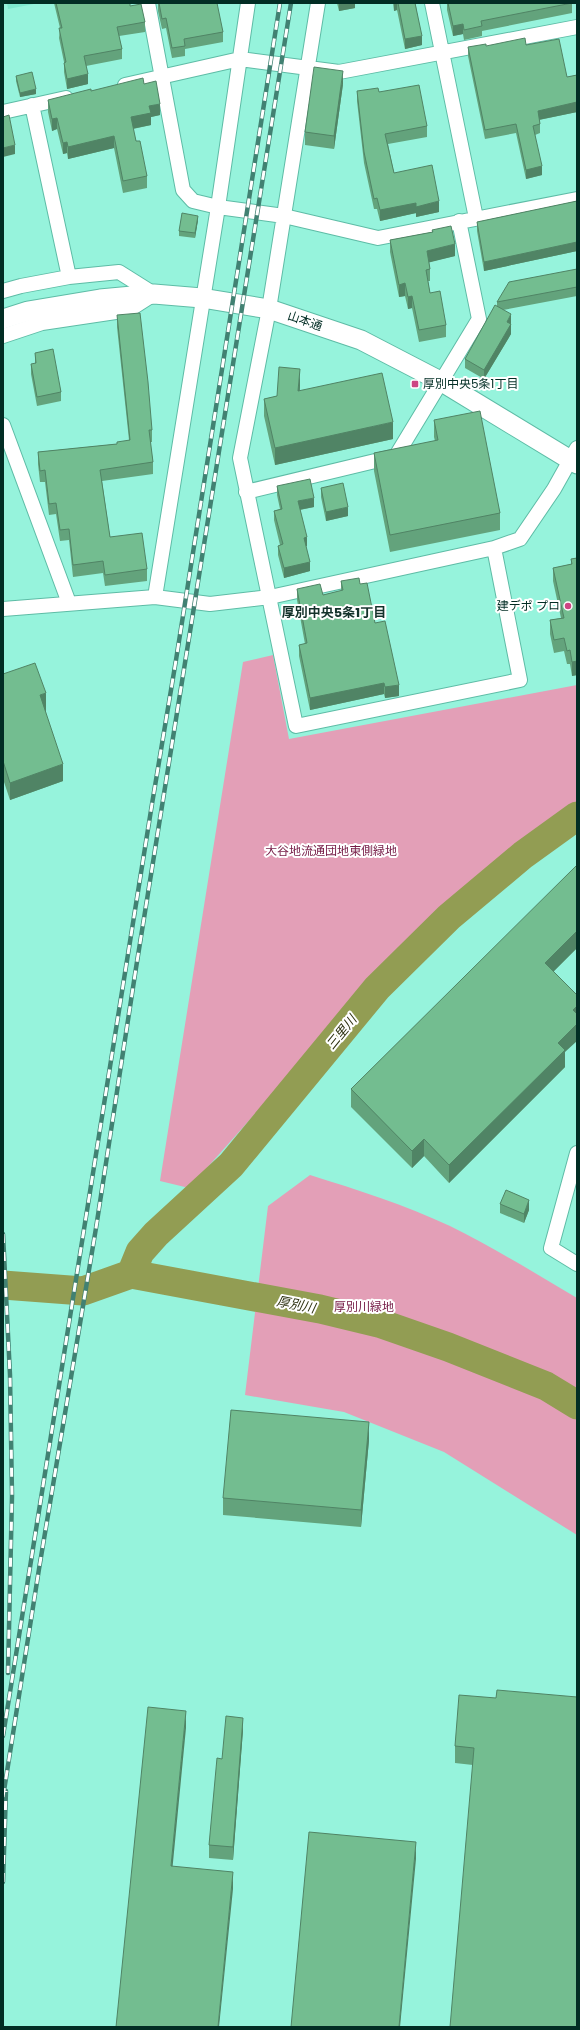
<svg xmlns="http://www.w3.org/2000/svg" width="580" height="2030" font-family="Poppins,'Noto Sans JP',sans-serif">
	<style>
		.built { fill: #7ee8ce }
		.green { fill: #e39fb7 }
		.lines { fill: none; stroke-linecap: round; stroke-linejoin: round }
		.river { stroke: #929d53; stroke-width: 29 }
		.street-casing { stroke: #5ebca6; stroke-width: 16 }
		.secondary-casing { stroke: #5ebca6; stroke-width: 21 }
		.street { stroke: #fff; stroke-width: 14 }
		.secondary { stroke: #fff; stroke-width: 19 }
		.rail-casing { stroke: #418172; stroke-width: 4.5 }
		.rail { stroke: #fff; stroke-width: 3; stroke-dasharray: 9; stroke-linecap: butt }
		.wall { fill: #63a37c }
		.shaded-wall { fill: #508465 }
		.building { fill: #73bd90; stroke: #508465 }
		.poi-dot { fill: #cd4583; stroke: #fff; stroke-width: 1.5 }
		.labels { text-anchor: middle; stroke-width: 4; stroke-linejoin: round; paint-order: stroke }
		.street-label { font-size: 12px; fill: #022d24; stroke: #fff }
		.poi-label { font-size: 12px; fill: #022d24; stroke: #fff; text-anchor: start }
		.park-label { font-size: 12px; fill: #751b46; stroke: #fff }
		.neighbourhood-label { font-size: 13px; font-weight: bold; fill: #14322b; stroke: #fff }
		.water-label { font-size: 13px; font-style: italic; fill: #2d3110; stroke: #fff }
	</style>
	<rect width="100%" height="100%" fill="#96f3dc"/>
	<path class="built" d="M7,3H39L8,9Z"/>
	<path class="green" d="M273,655L289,739L577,685V802L503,854L419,930L189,1188L160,1181L243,662Z
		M310,1175C358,1190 405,1205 450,1226C494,1248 535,1273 577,1298V1535L444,1452L344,1412L245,1395L268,1206Z"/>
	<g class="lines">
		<path class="river" d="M131,1274L140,1252L156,1234L231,1165L377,988L449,917L523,855L577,816
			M3,1285L83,1291L131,1274L320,1309L382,1324L448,1347L546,1386L577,1405"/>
		<g class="street-casing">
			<path id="street" d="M148,3L183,190L193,201L218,207L284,216L378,238L577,199
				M318,3L269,309L240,458L296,726L520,680L494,548
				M432,3L476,218
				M125,85L240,59L339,72L577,27
				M32,105L69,277
				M3,112L66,98
				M3,291L21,286L69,277L119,272L154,294L129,310L42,323L3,336
				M3,425L69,603
				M246,492L396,456L479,319L459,221
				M155,597L218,207L248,3
				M3,609L155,597L210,604L270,597L494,548L520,539L554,489L577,448
				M577,1153L551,1248L577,1264"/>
		</g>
		<g class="secondary-casing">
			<path id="secondary" d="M3,319L28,311L100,299L154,294L202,298L269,309L361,340L442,382L577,464"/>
		</g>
		<use href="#street" class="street"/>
		<use href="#secondary" class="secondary"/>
		<g class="rail-casing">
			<path id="rail" d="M3,1234L10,1375L12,1496L8,1673
				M3,1736L152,804L176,660L280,3
				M3,1797L39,1569L96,1228L136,968L291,3
				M3,1882L6,1791"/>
		</g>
		<use href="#rail" class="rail"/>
	</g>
	<path class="wall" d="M54,3H130V6L145,22V32L119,36L122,49V59L86,66L88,84L67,89L64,72V62L59,38L60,28Z
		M158,3L223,32V42L185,49V56L172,58L166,28L162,29L158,11Z
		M337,3H355V8L339,11Z
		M393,3H416V6L422,45L405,49L397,10L394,11Z
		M447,3H577L572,4V13L482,31V36L464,40L463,34L453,36L447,10Z
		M526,45L567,77L577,75V112L539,120L540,124V133L535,135L542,175L526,179L516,133L485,139L468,56V47L486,46Z
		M16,76L36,94L20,97L16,81Z
		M144,84L160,115L151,117V125L133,129L136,141L147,176V188L123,193L114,148L68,159L67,153L63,154L57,129L52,131L48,112V100L91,91Z
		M343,84L334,149L305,145V132Z
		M357,91L379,92L427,126V137L388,144L394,173L439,212L416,217V213L380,221L377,209H374L364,163L357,101Z
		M577,201V251L484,271L477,231V222Z
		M198,220L195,238L179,236V231Z
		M432,230L455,256L429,262L430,269V281H428L430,293L446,325V337L419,342L412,308L408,309L405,296L399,297L390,252V240L432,232Z
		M577,269V296L503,310L510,324L511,334L484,379L465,368V359L497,307V302Z
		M117,315L152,430V442H150L153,462V474L102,481L110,537L147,569V581L105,586L103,573L73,577L69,540L60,541L56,514L49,515L45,482H40L38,464V452L117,444L129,440L117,327Z
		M35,353L61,392V401L37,406L31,374V364H35Z
		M300,386V391L393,439L275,465L264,416V399L277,396Z
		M434,420L500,513V530L390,552L374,471V453L435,441L434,437Z
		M277,486L314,507L300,510L307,546H306L310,571L284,578L278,555V546L280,545L274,520V511L280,509L277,495Z
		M321,488L348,516L326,521L321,497Z
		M577,558V675L572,676L570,664H567L564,651L554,653L550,634V620L561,618L553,581V568L571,564V559Z
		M341,581L360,584L375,623L399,696L385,698L384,694L310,710L299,656V645L305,644L297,600V589L323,595L341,591Z
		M3,674L46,711H45L63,781L10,800L3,779Z
		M577,867V948L554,971L565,1052V1067L449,1183L424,1156L412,1168L351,1107V1089Z
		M500,1204L529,1210L524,1223L500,1213Z
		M369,1440L361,1527L223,1515V1498Z
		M496,1698L473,1765L455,1763V1746Z
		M243,1730L233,1860L209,1858V1845L222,1759Z"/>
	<path class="shaded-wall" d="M339,3H355V8L339,11Z
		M394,3H397V10L394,11Z
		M463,24V34L453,36V26Z
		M422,36V45L405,49V39Z
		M343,71V84L334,149V136Z
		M88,74V84L67,89V79Z
		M36,89V94L20,97V93Z
		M577,102V112L538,120V111Z
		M160,104V115L151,117V125L131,129V117L149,106Z
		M57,118V129L52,131V119Z
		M114,136V148L68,159V147Z
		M67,142V153L63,154V143Z
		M15,145V154L3,157V148Z
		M542,166V175L526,179V170Z
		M439,201V212L416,217V207Z
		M416,203V213L380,221V210Z
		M198,216V220L195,238V233Z
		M577,242V251L484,271V262Z
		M455,244V256L427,263V251Z
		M405,283V296L399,297V285Z
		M412,296V308L408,309V297Z
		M511,314V324L507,331V322Z
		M511,324V334L484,379V370Z
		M300,369V386L298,408V391Z
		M393,422V439L275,465V448Z
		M314,498V507L298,510V501Z
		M348,507V516L326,521V512Z
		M307,537V546L304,547V538Z
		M310,562V571L284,578V568Z
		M577,661V675L572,676V662Z
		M384,683V694L310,710V698Z
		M399,685V696L385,698V687Z
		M46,693V711L40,713V695Z
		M63,764V781L10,800V783Z
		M577,931V948L545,980V963Z
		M577,1006V1023L573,1010Z
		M577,1024V1041L565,1052V1067L449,1183V1165L558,1043Z
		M424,1139V1156L412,1168V1151Z
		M529,1200V1210L524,1223V1214Z
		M369,1422V1440L361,1527V1510Z
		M186,1711V1728L171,1883V1866Z
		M243,1718V1730L233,1860V1847Z
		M416,1842V1859L400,2027H399Z
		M233,1872V1889L219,2027H218Z"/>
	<path class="building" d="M56,3H130V6L141,4L145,22L117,27L122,49L84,56L88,74L67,79L64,63L66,62L59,28H62Z
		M159,3H217L223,32L184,39L185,46L172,48L166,18L162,19Z
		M398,3H415L422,36L405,39Z
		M448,3H572L481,21L482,26L464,30L463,24L453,26Z
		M525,38L526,45L559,39L567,77L577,75V102L538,111L540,124L533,126L542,166L526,170L516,124L485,130L468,47L486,44V46Z
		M314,67L343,71L334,136L305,132Z
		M32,72L36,89L20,93L16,76Z
		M143,78L144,84L156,81L160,104L149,106L151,113L131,117L136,141H140L147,176L123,181L114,136L68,147L67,142L63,143L57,118L52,119L48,100L91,89V91Z
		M419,85L427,126L385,134L394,173L432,165L439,201L416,207V203L380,210L377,198L374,199L364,152L357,91L378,88L379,92Z
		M9,115L15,145L3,148V117Z
		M577,201V242L484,262L477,222Z
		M182,213L198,216L195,233L179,231Z
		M451,226L455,244L427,251L430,269L426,270L430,293L440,291L446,325L419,330L412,296L408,297L405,283L399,285L390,240L433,232L432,230Z
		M577,269V287L497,302L509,282Z
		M495,305L511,314L507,322L511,324L484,370L465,359Z
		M140,313L148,382L152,430H149L153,462L100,470L110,537L142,533L147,569L105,575L103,561L73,565L69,529L60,530L56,503L49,504L45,470L40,471L38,452L117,444V442L130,440L117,315Z
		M53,349L61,392L37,397L31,364L36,363L35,353Z
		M279,367L300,369L298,391L382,373L393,422L275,448L264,399L277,396Z
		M480,411L500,513L390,535L374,453L438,440L434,420Z
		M310,479L314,498L298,501L307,537L304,538L310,562L284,568L278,546L283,544L274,511L282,509L277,486Z
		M343,483L348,507L326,512L321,488Z
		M577,558V661L572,662L570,650L567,651L564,638L554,640L550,620L564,618L553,568L572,564L571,559Z
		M359,578L360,584L367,583L375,623L385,621L399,685L385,687L384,683L310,698L299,645L307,643L297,589L320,584L323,595L343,590L341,581Z
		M35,663L46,693L40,695L63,764L10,783L3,761V674Z
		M576,866L577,867V931L545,963L577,995V1006L573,1010L577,1014V1024L558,1043L565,1050L449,1165L424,1139L412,1151L351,1089Z
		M506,1190L529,1200L524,1214L500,1204Z
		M231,1410L369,1422L361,1510L223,1498Z
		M497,1690L577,1697V2027H450L474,1748L455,1746L459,1695L496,1698Z
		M148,1707L186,1711L171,1866L233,1872L218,2027H116Z
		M226,1716L243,1718L233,1847L209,1845L217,1758L222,1759Z
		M309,1832L416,1842L399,2027H291Z"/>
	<g class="poi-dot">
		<rect x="411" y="380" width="8" height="8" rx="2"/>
		<circle cx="568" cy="606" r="4"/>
	</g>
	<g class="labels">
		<g class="street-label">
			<text transform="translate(305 321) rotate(19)" y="4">山本通</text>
		</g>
		<g class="poi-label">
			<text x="423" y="388">厚別中央5条1丁目</text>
			<text x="560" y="610" text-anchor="end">建デポ プロ</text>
		</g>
		<g class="park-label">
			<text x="331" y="855">大谷地流通団地東側緑地</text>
			<text x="364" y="1311">厚別川緑地</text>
		</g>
		<g class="neighbourhood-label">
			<text x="334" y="617">厚別中央5条1丁目</text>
		</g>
		<g class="water-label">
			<text transform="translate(341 1032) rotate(-51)" y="5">三里川</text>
			<text transform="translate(296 1304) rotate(11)" y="5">厚別川</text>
		</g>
	</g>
	<rect width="580" height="2030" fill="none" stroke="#022d24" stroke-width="8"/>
</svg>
